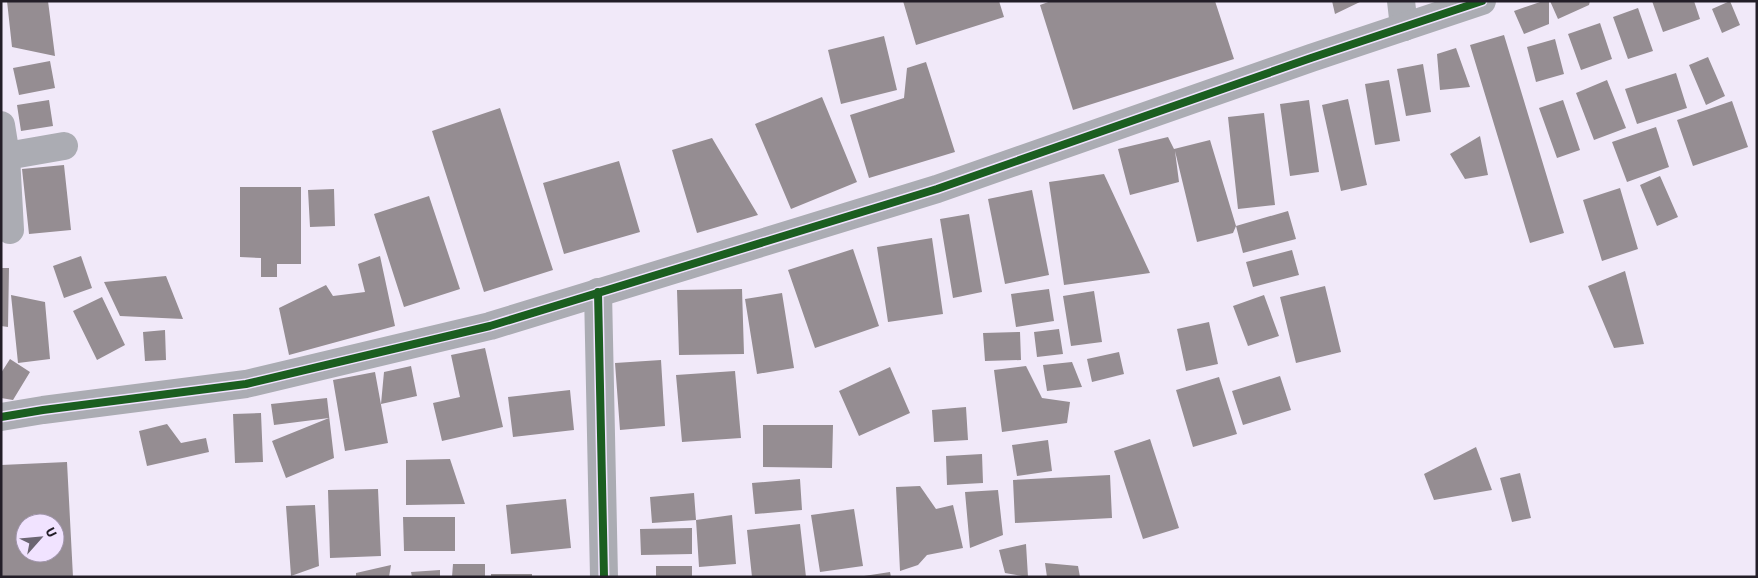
<svg xmlns="http://www.w3.org/2000/svg" width="1758" height="578" font-family="'Source Sans 3',sans-serif">
	<style>
		.building { fill: #958d92; fill-rule: evenodd }
		.lines { fill: none; stroke-linecap: round; stroke-linejoin: round }
		.minor { stroke: #abacb3; stroke-width: 28 }
		.tertiary { stroke: #abacb3; stroke-width: 28 }
		.cycleway-casing { stroke: #f1e3ff; stroke-width: 11 }
		.cycleway { stroke: #1b5e20; stroke-width: 8 }
	</style>
	<rect width="100%" height="100%" fill="#f1e9f9"/>
	<path class="building" d="M7,1H48L55,56L12,47Z
		M903,1H999L1004,17L916,45Z
		M1051,1H1215L1234,59L1073,110L1040,5Z
		M1332,1H1362L1335,14Z
		M1543,1H1549V24L1524,34L1514,11Z
		M1550,1H1590L1589,5L1558,19Z
		M1652,1H1694L1700,19L1663,32Z
		M1730,1L1740,25L1722,33L1712,9Z
		M1638,8L1653,51L1628,59L1613,17Z
		M1600,23L1612,59L1581,70L1568,34Z
		M1504,35L1564,233L1530,243L1470,45Z
		M884,36L897,90L841,104L828,50Z
		M1555,39L1564,74L1536,82L1527,47Z
		M1456,48L1470,87L1440,90L1437,54Z
		M1708,57L1725,96L1706,105L1689,65Z
		M50,61L55,88L19,95L13,68Z
		M926,62L955,152L869,178L850,115L904,98L907,68Z
		M1423,64L1431,112L1406,116L1397,69Z
		M1676,73L1687,108L1637,124L1625,89Z
		M1389,80L1400,141L1375,145L1365,84Z
		M1607,80L1626,128L1594,140L1576,93Z
		M822,97L857,182L791,209L755,124Z
		M1348,99L1367,185L1341,191L1322,105Z
		M49,100L53,126L21,131L17,105Z
		M1309,100L1319,172L1290,176L1280,104Z
		M1563,100L1580,150L1557,158L1539,108Z
		M1732,101L1748,147L1693,166L1677,120Z
		M500,108L553,270L484,292L432,131Z
		M1264,113L1275,205L1238,209L1228,117Z
		M1656,127L1669,167L1627,182L1612,142Z
		M1480,136L1488,175L1465,179L1450,154Z
		M1168,137L1174,149L1210,140L1236,226L1233,233L1197,242L1175,151L1179,182L1130,195L1118,149Z
		M712,138L758,215L697,233L672,150Z
		M619,161L640,232L564,254L543,183Z
		M64,165L71,230L29,234L22,169Z
		M1104,174L1150,273L1064,285L1049,182Z
		M1660,176L1678,217L1657,226L1640,185Z
		M240,187H301V264H277V277H261V258L240,257Z
		M1620,188L1638,249L1602,261L1583,200Z
		M334,189L335,226L310,227L308,190Z
		M1032,190L1049,275L1005,284L988,199Z
		M429,196L460,289L404,307L374,214Z
		M1288,211L1296,239L1243,253L1236,226Z
		M969,214L982,292L953,298L940,219Z
		M932,238L943,314L888,322L877,247Z
		M853,249L879,326L815,348L788,270Z
		M1292,250L1299,275L1253,287L1246,262Z
		M81,256L92,288L64,298L53,266Z
		M380,256L395,326L289,355L279,308L326,285L333,296L365,292L358,264Z
		M1,268H9L8,327L1,326Z
		M1625,271L1644,344L1614,348L1588,286Z
		M166,276L183,319L120,316L104,282Z
		M1325,286L1341,352L1296,363L1280,297Z
		M742,289L744,354L679,355L677,290Z
		M1049,289L1054,321L1016,327L1011,294Z
		M1094,291L1102,342L1071,346L1063,296Z
		M782,293L794,368L757,374L745,299Z
		M11,295L45,302L50,359L18,363Z
		M1264,295L1279,336L1248,346L1233,306Z
		M102,297L125,345L97,360L73,311Z
		M1209,322L1218,364L1186,371L1177,329Z
		M1059,329L1063,354L1037,357L1034,332Z
		M165,330L166,360L145,361L143,332Z
		M1020,332L1021,360L985,361L983,333Z
		M485,348L503,427L442,441L433,403L460,397L451,355Z
		M1119,352L1124,374L1092,382L1087,359Z
		M10,359L30,372L13,400L1,398V373Z
		M661,360L665,426L620,430L615,363Z
		M1072,362L1082,387L1047,391L1043,365Z
		M411,366L417,396L381,404L384,372Z
		M1026,366L1042,398L1070,402L1067,423L1002,432L994,370Z
		M890,367L910,413L859,436L839,391Z
		M735,371L741,438L682,442L676,375Z
		M375,372L388,443L345,451L333,380Z
		M1280,376L1291,410L1243,425L1232,391Z
		M1219,377L1237,434L1193,447L1176,390Z
		M570,390L574,430L513,437L508,397Z
		M327,398L334,458L286,478L272,441L329,418L274,425L271,404Z
		M966,407L968,440L934,442L932,410Z
		M261,413L263,462L235,463L233,414Z
		M167,424L181,443L206,438L209,452L147,466L139,431Z
		M763,425H833L832,468L763,467Z
		M1150,439L1179,528L1143,539L1114,451Z
		M1048,440L1052,471L1017,476L1012,445Z
		M1476,447L1492,490L1434,500L1424,474Z
		M982,454L983,483L947,485L946,456Z
		M450,459L465,504L406,505V460Z
		M67,462L73,577H1V465ZM25,523H55V553H25Z
		M1520,473L1531,518L1512,522L1500,478Z
		M1110,475L1112,518L1015,523L1013,480Z
		M800,479L802,510L755,514L752,483Z
		M920,486L936,509L953,505L963,548L927,555L918,565L900,571L896,487Z
		M378,489L381,556L330,558L328,490Z
		M998,490L1003,535L970,548L965,492Z
		M694,493L696,520L652,523L650,497Z
		M566,499L571,548L511,554L506,505Z
		M315,505L319,566L291,576L286,506Z
		M854,509L863,566L820,572L811,515Z
		M732,515L736,564L699,567L696,520Z
		M403,517H455V551H404Z
		M800,524L806,577H752L747,530Z
		M692,528V554L641,555L640,529Z
		M1026,544L1028,577L1005,573L999,550Z
		M1045,563L1078,566L1080,577H1047Z
		M453,564H485V577H452Z
		M391,565L389,577H356V573Z
		M656,566H692V577H656Z
		M440,570V577H412L411,572Z
		M890,572L891,577H864V576Z
		M491,574H532V577H491Z"/>
	<g class="lines">
		<path class="minor" d="M1401,1L1404,27
			M1,125L6,156L10,230
			M1,157L64,146
			M598,292L604,577"/>
		<path class="tertiary" d="M1,417L43,410L246,384L490,326L937,189L1311,58L1482,1"/>
		<g class="cycleway-casing">
			<path id="cycleway" d="M598,292L604,577
				M1,417L43,410L246,384L490,326L937,189L1311,58L1482,1"/>
		</g>
		<use href="#cycleway" class="cycleway"/>
	</g>
	<rect width="1758" height="578" fill="none" stroke="#231e28" stroke-width="5"/>
	<g transform="translate(40 538) rotate(63)"><circle r="24" fill="#f1e3ff" stroke="#9f94a9"/>
	<path d="M0-4L9 19L0 12L-9 19Z" fill="#6b6571"/>
	<text y="-8" font-size="14" font-weight="bold" text-anchor="middle" fill="#231e28">U</text>
	</g>
</svg>
